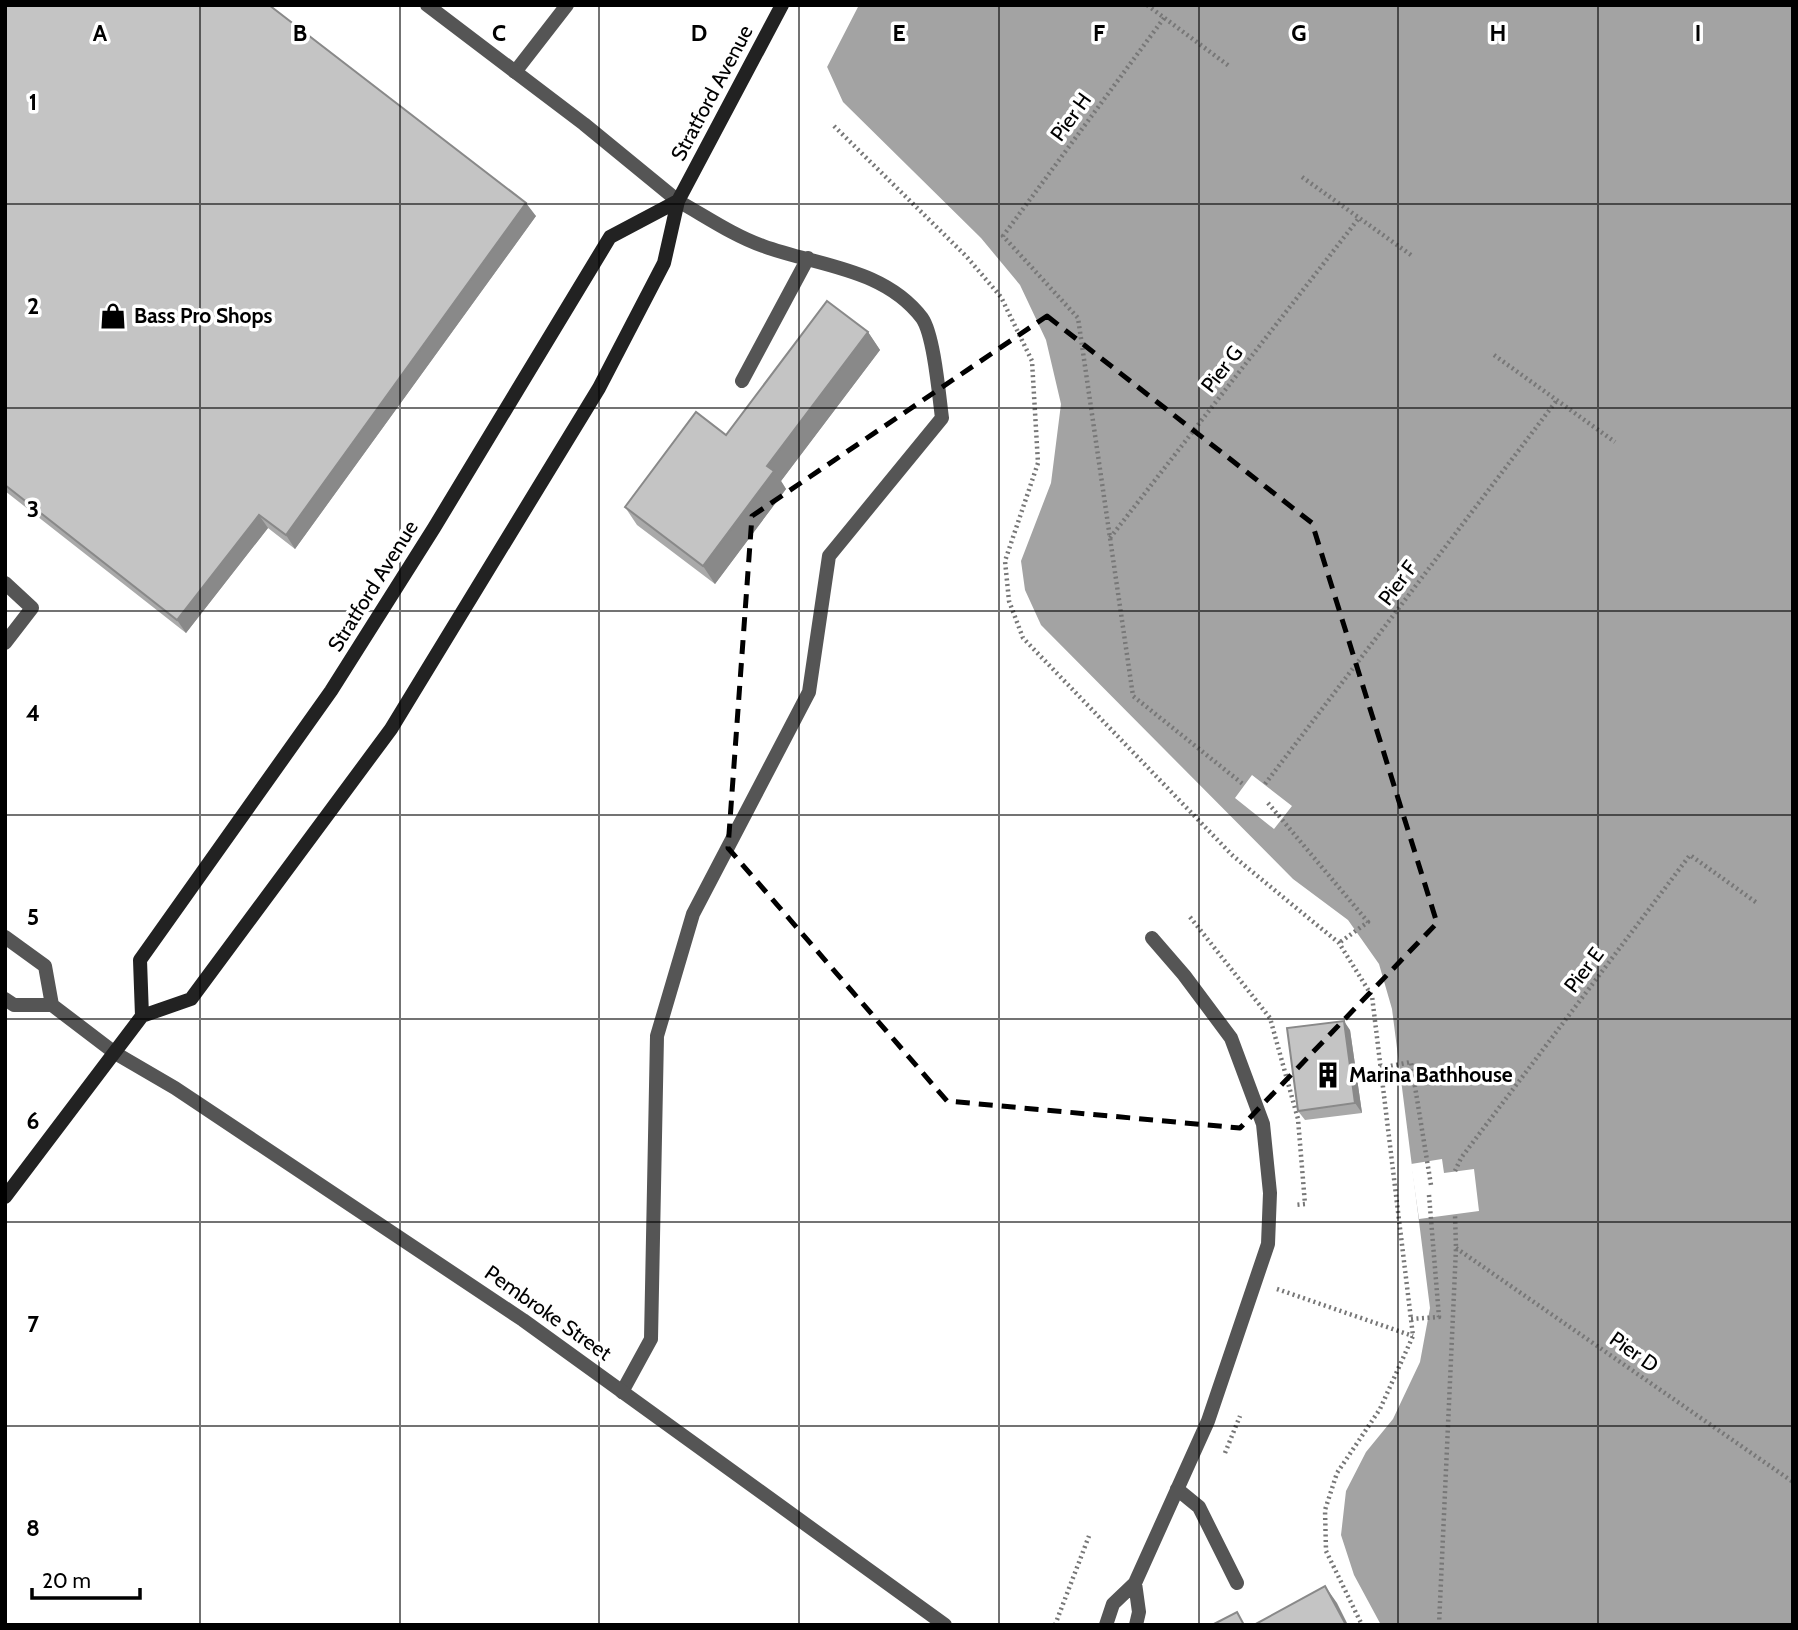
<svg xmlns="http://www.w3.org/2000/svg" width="1798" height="1630" font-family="Cabin,sans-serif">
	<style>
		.water { fill: #a3a3a3 }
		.pier { fill: #fff }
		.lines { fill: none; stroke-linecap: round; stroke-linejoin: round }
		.path { stroke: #777; stroke-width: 4.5; stroke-dasharray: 2 3.5; stroke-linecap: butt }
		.service { stroke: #555; stroke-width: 14 }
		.minor { stroke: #555; stroke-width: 14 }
		.tertiary { stroke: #555; stroke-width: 14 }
		.secondary { stroke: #222; stroke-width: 14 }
		.wall { fill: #a9a9a9 }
		.shaded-wall { fill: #898989 }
		.building { fill: #c4c4c4; stroke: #898989; stroke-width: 2 }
		.marked { fill: none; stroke: #000; stroke-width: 5; stroke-dasharray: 14 9; stroke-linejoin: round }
		.grid { fill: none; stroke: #000; stroke-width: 2; stroke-opacity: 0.55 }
		.labels { text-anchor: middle; stroke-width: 7; stroke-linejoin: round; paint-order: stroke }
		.street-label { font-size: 21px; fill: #000; stroke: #fff }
		.poi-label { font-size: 21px; font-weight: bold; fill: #000; stroke: #fff; text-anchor: start }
		.grid-label { font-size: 23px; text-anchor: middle; font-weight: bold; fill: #000; stroke: #fff; stroke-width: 7; stroke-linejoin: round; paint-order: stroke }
	</style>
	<rect width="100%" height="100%" fill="#fff"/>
	<path class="water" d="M799,5H1793V1625H1381L1354,1575L1341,1535L1346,1491L1366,1452L1393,1419L1420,1362L1430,1308L1392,1009L1379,964L1348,920L1293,879L1041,625L1025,590L1021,561L1051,483L1061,404L1046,340L1020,285L981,238L843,102Z"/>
	<path class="pier" d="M795,5H859L825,71L796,7Z
		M1252,775L1292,806L1274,829L1235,798Z
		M1442,1159L1444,1173L1474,1169L1479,1211L1419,1219L1411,1164Z"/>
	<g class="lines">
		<path class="path" d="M1147,5L1229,66
			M1164,18L1003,236L1078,318L1133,696L1244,785
			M834,126L966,256L1001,297L1032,361L1038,463L1005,561L1009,601L1023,638L1233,856L1339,943L1372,996L1413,1336L1380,1409L1337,1473L1325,1510L1326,1551L1362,1625
			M1302,177L1411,255
			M1494,355L1615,442
			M1110,538L1359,218
			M1265,784L1557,400
			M1268,803L1368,922L1339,943
			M1190,917L1270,1018L1298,1119L1305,1204L1295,1205
			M1380,1068L1411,1062L1431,1185
			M1455,1171L1461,1158L1690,855L1757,903
			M1456,1248L1793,1482
			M1277,1289L1413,1336
			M1411,1319L1439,1317L1429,1195
			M1225,1453L1240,1416
			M1055,1625L1089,1536
			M1439,1625L1456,1248L1455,1214"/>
		<path class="service" d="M515,72L567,5
			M742,381L808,258
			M5,583L32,608L5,643
			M5,937L45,966L52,1005
			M5,999L14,1005H52L115,1053
			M622,1392L651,1339L657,1036L693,914L809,692L829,556L942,418C939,396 934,335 922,318C884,268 818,266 763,246C734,236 705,216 678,201
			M1177,1489L1199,1507L1237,1583
			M1135,1583L1139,1612L1136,1625
			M1106,1625L1113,1604L1135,1583L1208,1421L1268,1244L1270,1193L1263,1124L1231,1038L1184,975L1152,938"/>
		<path class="minor" d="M115,1053L175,1088L523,1320L945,1625"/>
		<path class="tertiary" d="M427,5L584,124L678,201"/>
		<path class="secondary" d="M142,1016L140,960L331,691L434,528L610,237L678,201
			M5,1197L142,1016L191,999L391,729L599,388L664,263L678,201L782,5"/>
	</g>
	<path class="wall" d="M5,5L536,216L295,549L268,528L186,633L5,491Z
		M868,332L880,350L781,481L786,489L715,584L637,525L625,507Z
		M1350,1030L1362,1113L1305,1120L1298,1111Z"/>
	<path class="shaded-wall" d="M526,203L536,216L295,549L286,535Z
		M868,332L880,350L781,481L786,489L715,584L703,566L767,466Z
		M259,515L268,528L186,633L177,620Z
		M1344,1021L1350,1030L1362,1113L1355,1103Z
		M1325,1586L1337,1603L1348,1625H1346Z"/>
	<path class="building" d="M5,5H269L526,203L286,535L259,515L177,620L5,485Z
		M827,301L868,332L767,466L774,471L703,566L625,507L696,412L726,435Z
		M1344,1021L1355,1103L1298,1111L1287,1028Z
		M1325,1586L1346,1625H1254Z
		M1237,1612L1244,1625H1212Z"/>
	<path class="marked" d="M1047,316L1312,523L1437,923L1240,1128L947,1101L728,848L752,516Z"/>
	<path class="grid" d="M200,5V1625M400,5V1625M599,5V1625M799,5V1625M999,5V1625M1199,5V1625M1398,5V1625M1598,5V1625M5,204H1793M5,408H1793M5,611H1793M5,815H1793M5,1019H1793M5,1222H1793M5,1426H1793"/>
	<defs>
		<g id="shop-bare" transform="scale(2.1)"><path d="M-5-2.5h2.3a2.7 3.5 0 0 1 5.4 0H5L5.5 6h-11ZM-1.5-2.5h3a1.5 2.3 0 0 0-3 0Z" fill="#000" stroke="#fff" stroke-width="2.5" paint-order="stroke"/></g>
		<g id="building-bare" transform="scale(2.1)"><path d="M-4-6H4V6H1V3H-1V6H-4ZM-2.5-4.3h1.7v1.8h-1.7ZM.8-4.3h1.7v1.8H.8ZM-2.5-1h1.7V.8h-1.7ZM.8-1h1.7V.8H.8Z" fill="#000" stroke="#fff" stroke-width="2.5" paint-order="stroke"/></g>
	</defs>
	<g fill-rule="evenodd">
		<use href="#shop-bare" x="113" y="316"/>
		<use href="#building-bare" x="1328" y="1075"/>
	</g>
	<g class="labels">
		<g class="street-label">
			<text transform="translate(712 93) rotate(-62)" y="7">Stratford Avenue</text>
			<text transform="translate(1071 117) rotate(-54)" y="7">Pier H</text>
			<text transform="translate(1222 369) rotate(-52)" y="7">Pier G</text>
			<text transform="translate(1398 583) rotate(-53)" y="7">Pier F</text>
			<text transform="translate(373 586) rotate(-58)" y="7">Stratford Avenue</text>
			<text transform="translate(1584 970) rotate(-53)" y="7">Pier E</text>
			<text transform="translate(548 1313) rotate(35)" y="7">Pembroke Street</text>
			<text transform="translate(1634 1352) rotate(35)" y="7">Pier D</text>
		</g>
		<g class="poi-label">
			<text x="134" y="323">Bass Pro Shops</text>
			<text x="1349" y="1082">Marina Bathhouse</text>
		</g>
	</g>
	<g class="grid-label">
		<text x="100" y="41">A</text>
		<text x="300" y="41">B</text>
		<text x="499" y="41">C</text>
		<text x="699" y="41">D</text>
		<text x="899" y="41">E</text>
		<text x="1099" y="41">F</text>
		<text x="1299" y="41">G</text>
		<text x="1498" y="41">H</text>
		<text x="1698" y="41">I</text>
		<text x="33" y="110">1</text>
		<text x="33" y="314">2</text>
		<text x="33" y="517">3</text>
		<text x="33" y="721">4</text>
		<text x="33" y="925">5</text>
		<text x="33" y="1129">6</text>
		<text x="33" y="1332">7</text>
		<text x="33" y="1536">8</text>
	</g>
	<rect width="1798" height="1630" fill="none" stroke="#000000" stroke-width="14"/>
	<path d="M32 1588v10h108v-10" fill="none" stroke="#000000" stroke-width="3.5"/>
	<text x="42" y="1588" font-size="21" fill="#000000" stroke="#ffffff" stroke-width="5" paint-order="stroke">20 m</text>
</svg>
